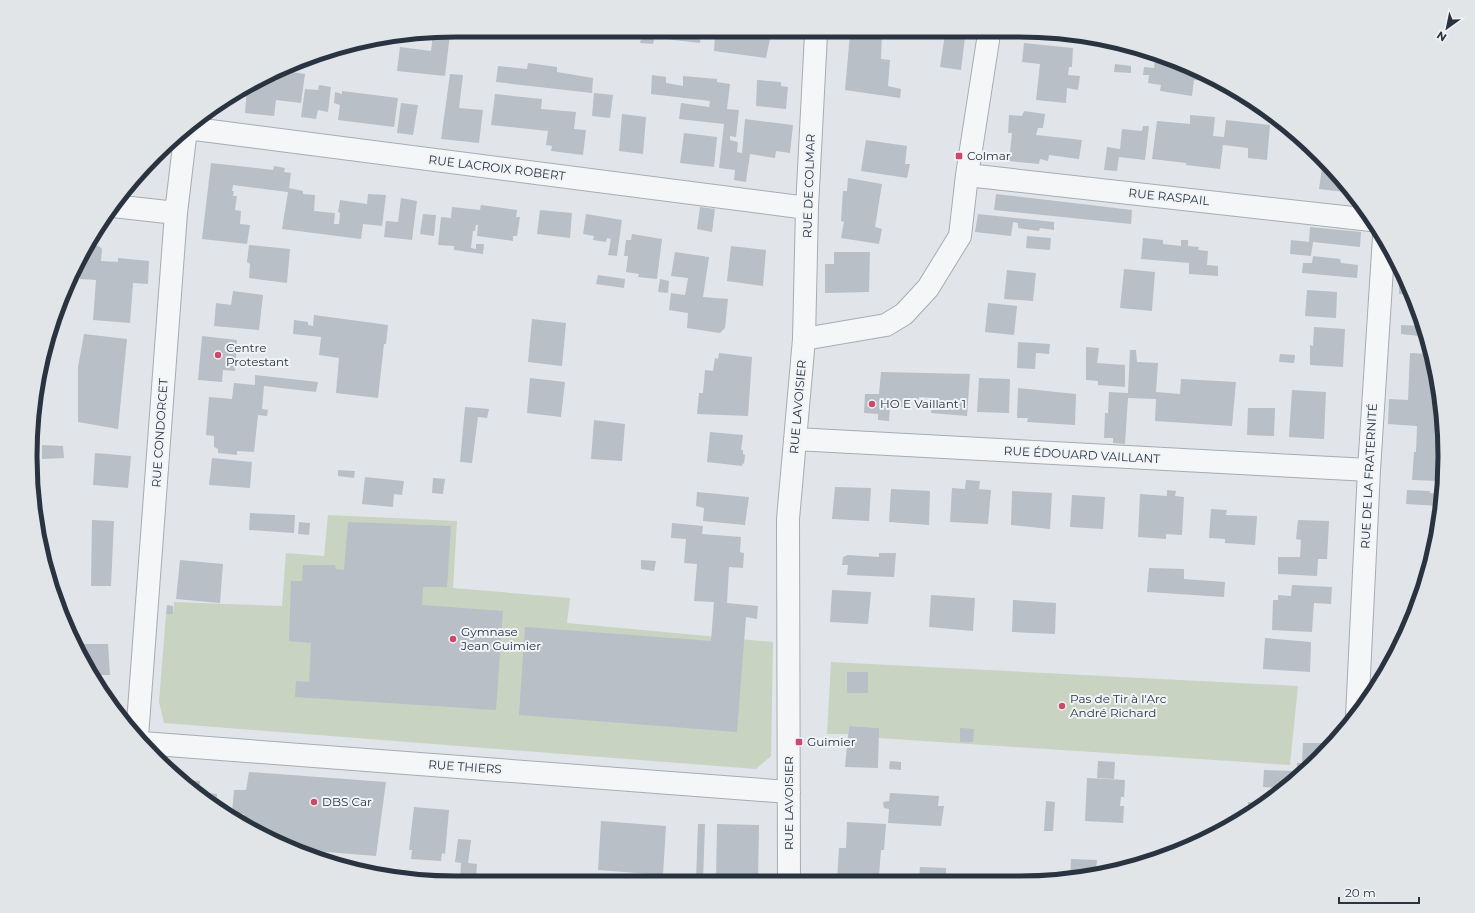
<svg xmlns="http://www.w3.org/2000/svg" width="1475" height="913" font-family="Montserrat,sans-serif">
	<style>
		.pitch { fill: #c8d3c2 }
		.building { fill: #b8bfc6 }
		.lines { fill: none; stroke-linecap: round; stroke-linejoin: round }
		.minor-casing { stroke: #a6acb3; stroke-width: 24 }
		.minor { stroke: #f4f6f8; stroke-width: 22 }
		.poi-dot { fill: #cc4969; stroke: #f1f4f7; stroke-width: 1.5 }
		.labels { text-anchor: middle; stroke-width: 4; stroke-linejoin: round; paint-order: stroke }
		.poi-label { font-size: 12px; fill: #2a3441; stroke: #f1f4f7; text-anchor: start }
		.street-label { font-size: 12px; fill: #2a3441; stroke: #f1f4f7 }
		.rim { fill: none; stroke: #2a3441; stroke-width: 5 }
	</style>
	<rect width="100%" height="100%" fill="#e1e5e9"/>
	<path class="pitch" d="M328,515L457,521L453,588L570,598L567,623L773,642L771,756L756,769L164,723L159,702L166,614H173L174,602L282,606L286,553L324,556Z
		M831,662L1298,686L1290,765L878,738V728L849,726L848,734H827Z"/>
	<path class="building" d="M433,34H450L445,76L397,71L400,47L431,51Z
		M665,34L672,35V34H701L700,43L665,39Z
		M715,34H771L766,58L714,51Z
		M850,34H882L881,59L890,60L888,86L901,89L900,98L845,90Z
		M945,34H959L958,35L965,37L961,70L940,67Z
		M642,35L655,36L653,44L640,43Z
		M1024,43L1073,48L1072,67H1069L1068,75L1080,76L1078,90L1067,88L1066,103L1036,100L1040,64L1022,62Z
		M1155,59L1182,62L1215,82L1194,80L1192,96L1160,91L1161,85L1148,83L1149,75H1143L1144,67L1154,68Z
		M528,63L557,67V72L593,78L592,93L496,82L498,66L527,69Z
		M1115,64L1131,66V73L1114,72Z
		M279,70L305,74L301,103L276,100L274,116L245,113L247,87L265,76L264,79L277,81Z
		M450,74L463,75L459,108L483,110L479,143L441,139Z
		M652,75L666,77V83L683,86V76L717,79V82L730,84L727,109L739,110L736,137L730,136V140L738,142L737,152L742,153L745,119L793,125L790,153L776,151L775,158L750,154L746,182L734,180L735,170L719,168L724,124L679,119L681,103L709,107L710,101L651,94Z
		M757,80L781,82V86L788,87L786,109L756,106Z
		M319,85L331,87L328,112L318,110L316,119L301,117L305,89L318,90Z
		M342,91L398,98L394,127L338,120L340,105L334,103L335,92L342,94Z
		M594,93L613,95L610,118L592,116Z
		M495,94L542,99L541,109L576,112L574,129L586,130L583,155L551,151L552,146L546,145L548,131L491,125Z
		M401,103L418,105L413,135L397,133Z
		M1024,111L1045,114L1043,128H1038L1036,135L1082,140L1079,159L1049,155L1048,161L1040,159L1039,164L1009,161L1012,133H1008L1009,115L1022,116Z
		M622,114L646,117L643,154L619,151Z
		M1190,115L1215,117L1213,136L1224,137L1226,120L1270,125L1267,160L1248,158V148L1223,145L1220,169L1186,165V163L1152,159L1157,121L1190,124Z
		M1143,126H1149L1145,160L1119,157L1117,171L1104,170L1107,147L1120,149L1122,129L1142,131Z
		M684,133L717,137L714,167L680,163Z
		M866,140L907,146L905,164H910L907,178L861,171Z
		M1302,141L1311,149V152L1301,151Z
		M1323,160L1339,175L1348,187H1346L1345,192L1319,189Z
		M211,163L273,170L274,166L285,168L284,172L291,173L289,188L303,191V194L315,195L314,211L335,213L334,224H339L340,213L338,212L340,200L367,204L368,194L386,195L382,226L363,224L361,239L282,229L288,192L233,185L232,191H234L233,196H237L235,210L241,211L240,224L250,225L247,244L202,239Z
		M848,178L882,184L875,227L882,229L879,244L841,238L844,222L841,221L843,191H847Z
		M996,194L1132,210L1131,224L994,210Z
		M401,198L417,201L412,240L384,237L386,221L398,222Z
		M481,205L517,210L516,217H520L517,236H513V241L477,236L478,225H476L475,231H473L471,248L476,249V244H484L483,254L454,250V246L438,245L441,217L451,218L452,207L480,210Z
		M700,207L715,209L712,232L697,229Z
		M540,210L572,213L570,238L537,234Z
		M423,214L436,215L434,236L420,234Z
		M586,214L622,220L617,256L608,255L611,239L607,238L606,242L593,240L594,236L583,234Z
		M978,214L1054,222V230L1040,228L1039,231L1018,228V223L1013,222L1011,236L975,232Z
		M1310,227L1361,232L1360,247L1313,242L1311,256L1290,254L1291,240L1309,242Z
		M632,234L662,239L657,279L638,277L639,274L626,272L628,256H624L626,240H631Z
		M1027,236L1051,238L1050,250L1026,248Z
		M1143,238L1163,240V244L1181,246V240H1188V246L1199,247L1198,250L1208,251L1207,265L1218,266V276L1189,274V263L1141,259Z
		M88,245L99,246L102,249L101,261L118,262V258L149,261L148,284L133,283L130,323L93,320L96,280L80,279L79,260Z
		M249,245L290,249L287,283L249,278L250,264L247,262Z
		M731,246L766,250L763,286L727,281Z
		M675,252L709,257L703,297L728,299L725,328L720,333L687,328L688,313L669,310L671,293L685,295L688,278L671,276Z
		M834,252H870L869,292L825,293V264H834Z
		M1313,256L1340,259L1341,263L1358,265L1357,278L1302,273L1303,263H1312Z
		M1124,269L1155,272L1152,311L1120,308Z
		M1399,269L1400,270L1411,295L1399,294Z
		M1007,270L1036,273L1033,301L1004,299Z
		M598,275L625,279L624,288L596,284Z
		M660,279L669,281L668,293L658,292Z
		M1307,290L1337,292L1336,318L1305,316Z
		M233,291L263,295L259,330L214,326L216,303L231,305Z
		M988,303L1017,306L1014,335L985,332Z
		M314,315L388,325L386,344H384L378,398L336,393L339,358L319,355L321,337L293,334L294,320L308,322V325L313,326Z
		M532,319L566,323L562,366L528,362Z
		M1401,325L1420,326L1419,336L1401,334Z
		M1314,327L1345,329L1343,367L1310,365V345L1313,346Z
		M84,334L127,339L118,429L78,422V367Z
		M202,336L237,340L235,371L223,370L222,382L198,380Z
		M1018,342L1050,344L1049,354L1036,353L1035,369L1017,368Z
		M1086,347L1099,348L1097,363L1125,365V387L1098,385V381L1086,380Z
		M1130,350H1136L1137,362L1158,363L1156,392L1180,394L1181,379L1236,382L1232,426L1155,421L1156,399L1128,398L1125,444L1113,443V438H1104L1105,413H1108L1109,392L1128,393Z
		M719,353L752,357L748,416L697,414L699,393H703L705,370L713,371L715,358L718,359Z
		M1410,353L1430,354V387H1438L1441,401L1430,400L1437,402L1435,427H1442L1444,477H1442V481L1412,480L1414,452H1416L1417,426L1388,424L1389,399L1408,400Z
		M1280,354L1295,355L1294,363L1279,362Z
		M881,372L970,374L967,416L931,413L933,398L919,397V399L912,398L911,407H890L889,421L878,420V414L864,413L865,394H879Z
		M255,375L318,382L316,392L264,386L262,409L268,410L267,416L258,415L254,452L237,451V455L218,453V449L214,447V436L206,435L209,397L232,399L234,383L255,385Z
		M530,378L565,382L561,417L527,413Z
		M979,378L1010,379L1009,413L977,412Z
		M1018,388L1076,394L1075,425L1027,422L1028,418H1017Z
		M1292,390L1326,392L1324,439L1289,437Z
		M465,407L489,409L487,418L478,417L472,463L460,462Z
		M1248,408H1275L1274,436L1247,435Z
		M594,420L625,424L622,461L591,459Z
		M710,432L743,435L741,450H743V454L745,455L744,464L743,463L742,466L707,462Z
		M42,445L63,446L64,458L42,459Z
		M95,453L131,456L128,488L93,485Z
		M212,458L252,462L250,488L209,485Z
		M338,470L355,471L354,478L338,476Z
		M365,477L404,481L402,495L394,494L393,507L362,504Z
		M433,478L445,479L443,494L432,493Z
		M966,480L980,481L979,489L991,490L988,524L950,522L952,488L965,489Z
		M835,487L871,488L869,521L832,519Z
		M891,489L930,491L929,525L889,522Z
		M1167,490L1176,491L1175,496L1184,497L1182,535L1166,534V539L1138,537L1140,494L1167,496Z
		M1407,490L1430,491V493L1442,494L1440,506L1406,504Z
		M1012,491L1052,493L1050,529L1011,525Z
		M697,492L749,497L745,525L703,521L704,508L696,506Z
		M1072,495L1105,497L1103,529L1070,527Z
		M1211,509L1227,510L1226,515L1257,516L1255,545L1225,543V539L1209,538Z
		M250,513L295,515L294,533L249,530Z
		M92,520L114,521L111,586H91Z
		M1298,520L1329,521L1327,559H1318L1317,576L1278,574V557H1300L1301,540L1296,539Z
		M299,522L310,523L309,535L298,534Z
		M348,522L451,526L447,587H423L422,605L503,611L496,710L295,697L296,681L309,682L311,643L289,641L291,581H302L303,565H335L336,569L344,570Z
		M672,523L703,526L702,534L741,537L740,552L744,553L743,568L729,567L727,603L758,606L757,619L746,617L737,732L519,715L525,627L711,641L714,602L694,601L697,564L684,563L686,539L671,538Z
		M879,553H896L894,577L847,575L848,565H842L843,557L848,555L879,557Z
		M180,560L223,564L220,603L176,599Z
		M641,560L656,561L654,571L641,569Z
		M1149,568L1184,569V579L1225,582L1224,597L1147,592Z
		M1292,585L1332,587L1331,604L1314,603L1312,632L1272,630L1273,600H1278V595L1291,596Z
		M832,590L871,592L868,624L830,622Z
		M931,595L975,598L973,631L929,627Z
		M1013,600L1056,603L1055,634L1012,632Z
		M167,605L173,606V614H166Z
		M1265,638L1311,642L1310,672L1263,669Z
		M78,644H108L110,675H93Z
		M847,672H868V693H847Z
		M849,726L879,728L878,768L845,767Z
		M960,728L974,729L973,742H960Z
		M1303,743H1325V751L1300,777L1284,788L1263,787L1264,770L1297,771V763H1302Z
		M890,761L901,762V770L889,769Z
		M1098,761L1115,762L1114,779L1097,778Z
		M249,772L386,782L376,856L302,850V853L293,851L243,822L244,814L232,813L234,790H246Z
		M1087,778L1125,780L1124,797H1121L1120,806H1124L1123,823L1085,821Z
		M179,780L200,781L199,792L217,794L216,806L197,795Z
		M890,793L939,796L938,806H944L941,826L888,823L889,809L884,808L883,802L889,801Z
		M1046,801L1055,802L1053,831H1044Z
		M1248,802L1263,803L1248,814Z
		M414,807L449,810L445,854L442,853L441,861L411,859L412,850H409Z
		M601,821L666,826L663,875L598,870Z
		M847,822L886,824L884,850H881L879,876L889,877V881H837L839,848H846Z
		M698,824H705L703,881H696Z
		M717,824L759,825L758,881H716Z
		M458,839L471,840L468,863L477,864L476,880H460L461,863L455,862Z
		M1071,859L1097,860L1096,869H1082V876L1070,878Z
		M920,867L946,868V880L919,879Z"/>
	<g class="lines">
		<g class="minor-casing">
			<path id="minor" d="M187,128L807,208
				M967,175L1371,220
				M113,206L176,213
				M804,339L886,325L904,314L928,288L960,236L967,175L989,34
				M795,439L1369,470
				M1357,716L1369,470L1384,237
				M137,737L176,213L186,129
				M142,743L789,792
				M789,881L788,519L804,339L807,208L816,34"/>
		</g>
		<use href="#minor" class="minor"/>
	</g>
	<g class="poi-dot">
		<rect x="955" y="152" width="8" height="8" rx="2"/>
		<circle cx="218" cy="355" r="4"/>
		<circle cx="872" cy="404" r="4"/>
		<circle cx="453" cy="639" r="4"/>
		<circle cx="1062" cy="706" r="4"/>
		<rect x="795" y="738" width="8" height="8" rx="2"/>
		<circle cx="314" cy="802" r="4"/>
	</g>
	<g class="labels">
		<g class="poi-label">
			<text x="967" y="160">Colmar</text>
			<text x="226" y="352">Centre<tspan x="226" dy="14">Protestant</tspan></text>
			<text x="880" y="408">HO E Vaillant 1</text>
			<text x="461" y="636">Gymnase<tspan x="461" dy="14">Jean Guimier</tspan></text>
			<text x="1070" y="703">Pas de Tir à l'Arc<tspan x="1070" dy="14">André Richard</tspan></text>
			<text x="807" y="746">Guimier</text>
			<text x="322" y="806">DBS Car</text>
		</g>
		<g class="street-label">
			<text transform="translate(497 168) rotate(7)" y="4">RUE LACROIX ROBERT</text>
			<text transform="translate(809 186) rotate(-88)" y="4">RUE DE COLMAR</text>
			<text transform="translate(1169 197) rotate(6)" y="4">RUE RASPAIL</text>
			<text transform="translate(798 407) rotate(-85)" y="4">RUE LAVOISIER</text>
			<text transform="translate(160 433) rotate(-86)" y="4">RUE CONDORCET</text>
			<text transform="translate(1082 455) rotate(3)" y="4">RUE ÉDOUARD VAILLANT</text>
			<text transform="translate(1369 476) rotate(-87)" y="4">RUE DE LA FRATERNITÉ</text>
			<text transform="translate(465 767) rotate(4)" y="4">RUE THIERS</text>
			<text transform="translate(789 803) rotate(-90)" y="4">RUE LAVOISIER</text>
		</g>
	</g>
	<path d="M0 0H1475V913H0ZM456 37H1019A419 419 0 0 1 1438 456V457A419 419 0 0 1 1019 876H456A419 419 0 0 1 37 457V456A419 419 0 0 1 456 37Z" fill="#e1e5e8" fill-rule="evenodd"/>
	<path class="rim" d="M456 37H1019A419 419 0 0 1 1438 456V457A419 419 0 0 1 1019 876H456A419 419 0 0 1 37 457V456A419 419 0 0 1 456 37Z"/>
	<g transform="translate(1447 28) rotate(213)" stroke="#f1f4f7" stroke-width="3" paint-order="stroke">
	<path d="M0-3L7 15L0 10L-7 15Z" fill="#2a3441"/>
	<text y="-6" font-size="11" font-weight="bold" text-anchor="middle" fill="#2a3441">N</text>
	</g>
	<path d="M1339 897v6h80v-6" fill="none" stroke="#2a3441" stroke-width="2"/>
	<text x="1345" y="897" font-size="12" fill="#2a3441" stroke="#f1f4f7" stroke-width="3" paint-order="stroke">20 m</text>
</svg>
